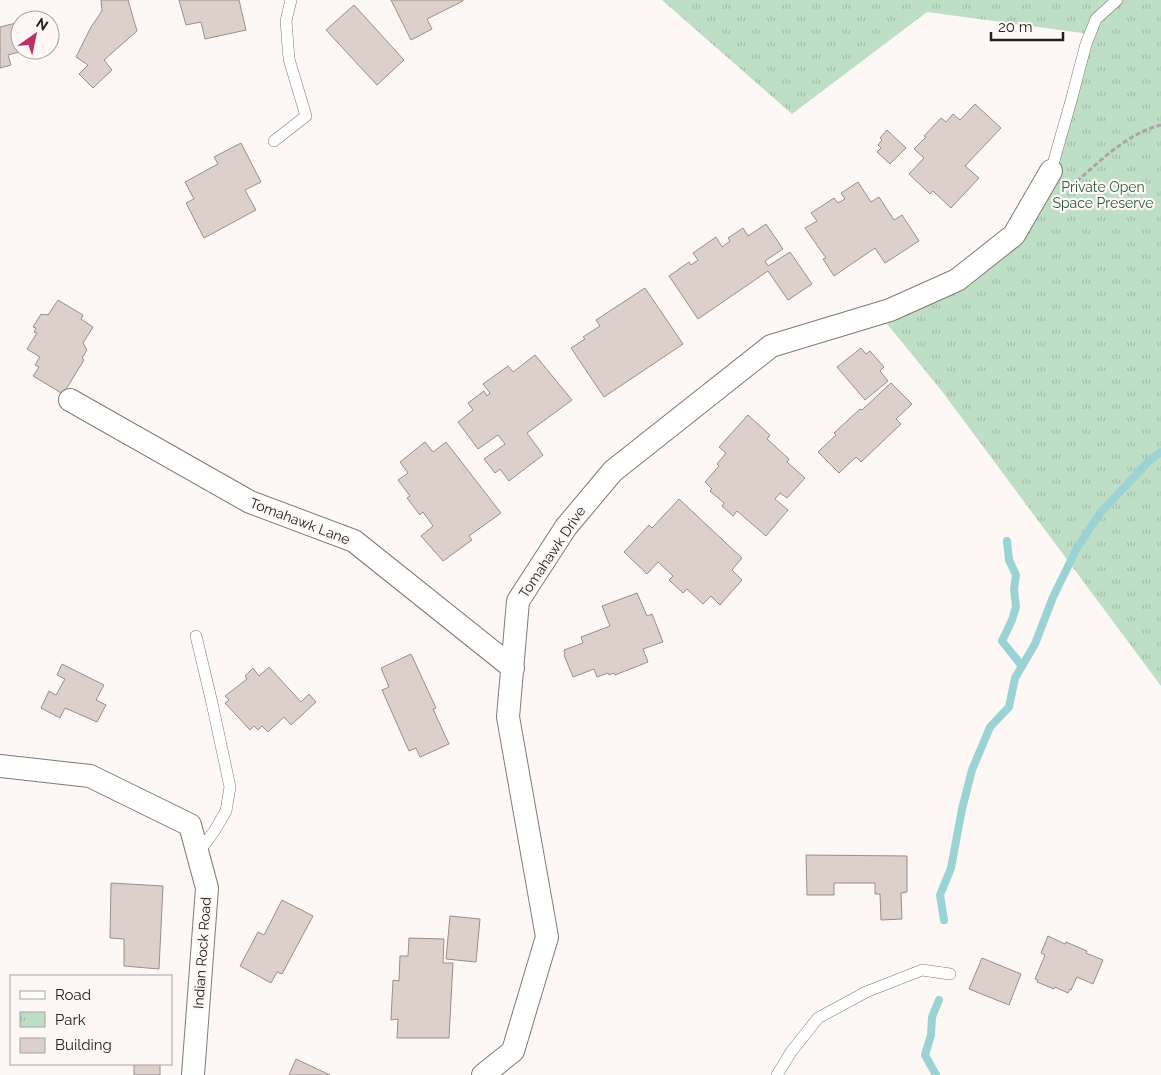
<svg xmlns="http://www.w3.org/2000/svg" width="1161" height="1075" font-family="Raleway,sans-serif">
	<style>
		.park { fill: url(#park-tufts) }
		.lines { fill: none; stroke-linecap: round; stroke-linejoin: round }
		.stream { stroke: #9bd3d4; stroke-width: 8 }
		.building { fill: #ddd0cb; stroke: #9a8e8a }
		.service-casing { stroke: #847874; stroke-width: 12 }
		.minor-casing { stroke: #847874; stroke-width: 24 }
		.path { stroke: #aaa5a3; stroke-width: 3; stroke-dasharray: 5 2.5; stroke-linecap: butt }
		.service { stroke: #fff; stroke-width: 11 }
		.minor { stroke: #fff; stroke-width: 22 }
		.labels { text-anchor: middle; stroke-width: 4.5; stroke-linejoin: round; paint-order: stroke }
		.park-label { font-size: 14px; fill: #28613a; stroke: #fdf8f6 }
		.street-label { font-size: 14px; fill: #262120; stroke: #fdf8f6 }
	</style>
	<defs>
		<pattern id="park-tufts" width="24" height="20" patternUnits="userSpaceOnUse" patternTransform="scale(1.25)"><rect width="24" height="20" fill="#bedec5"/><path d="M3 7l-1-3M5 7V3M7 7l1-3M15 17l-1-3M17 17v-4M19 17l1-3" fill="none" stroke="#a3bea9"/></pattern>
	</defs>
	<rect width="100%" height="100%" fill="#fdf8f6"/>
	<path class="park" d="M662,0H1161V686L941,390L879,314L1014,235L1051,171L1090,34L927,12L792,114Z"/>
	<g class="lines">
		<path class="stream" d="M1007,541L1009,560L1016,575L1014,589L1016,607L1012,620L1002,641L1022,666
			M944,920L940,895L951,868L962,809L972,770L990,727L1009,707L1015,678L1035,644L1053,597L1078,546L1101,512L1149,461L1161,452
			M936,1075L925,1055L931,1035L932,1017L939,1000"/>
	</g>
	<path class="building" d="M101,0H128L137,31L104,60L112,70L93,88L79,74L88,65L76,57L91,27L102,11Z
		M179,0H239L246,30L205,39L201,22L186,25Z
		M391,0H463V1L427,19L432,29L411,40Z
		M354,5L404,60L377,85L326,30Z
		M20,22V50H26L8,55L11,65L0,68V27Z
		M975,104L1001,128L965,166L979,178L951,208L933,191L930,194L909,174L924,158L914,149L926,137L924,136L941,118L946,122L953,114L960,120Z
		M887,130L906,148L890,164L877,152L881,148L878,145L882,140L880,138Z
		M241,143L261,182L245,190L256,210L204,238L186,203L194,199L185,182L218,164L214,157Z
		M858,182L871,202L879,197L894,220L902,215L919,241L885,263L875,248L834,276L823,259L826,258L805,228L817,221L811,213L834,198L838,203L845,199L841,193Z
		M766,224L783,249L765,261L768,266L790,252L812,284L788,300L768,271L698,319L669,276L689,262L691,265L698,260L693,253L716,237L722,247L730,241L728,238L743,228L748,236Z
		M645,288L683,344L604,397L571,348L585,339L583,337L600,326L596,320Z
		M58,300L83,315L81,319L93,327L83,343L87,350L82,358L84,360L63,394L33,376L39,367L35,365L40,357L27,349L37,333L34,332L36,328L33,327L41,314L44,315L45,314L48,315Z
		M861,348L866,354L870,351L884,367L880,371L888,381L865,400L837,367Z
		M535,355L572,400L527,433L543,455L509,481L500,469L495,473L484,459L505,444L498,435L478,449L458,422L473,410L468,403L484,391L487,396L490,393L483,384L508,366L513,372Z
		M891,383L912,404L896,419L901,424L861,462L856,457L839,473L818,452L836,435L834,433L860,409L862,410Z
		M748,415L770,435L767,439L789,459L787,462L805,478L787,498L780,493L775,499L788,510L766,536L737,511L733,516L722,506L724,503L710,491L712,489L705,482L719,466L717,464L726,453L719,447Z
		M425,442L433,452L446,442L501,513L469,536L472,540L443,561L421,536L433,526L423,512L420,515L407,498L410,496L398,480L408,473L400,462Z
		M679,499L742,558L732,570L742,580L720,605L711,596L703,604L687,589L683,593L669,580L673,576L658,562L647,574L624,552L649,525L652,528Z
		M637,593L647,616L652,614L663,642L643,649L648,662L615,675L614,673L609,675L608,673L597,677L594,669L573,677L564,655L565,654L564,650L583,643L581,637L610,626L602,606Z
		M411,654L436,708L433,709L449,744L420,757L416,748L409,751L382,690L389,687L381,668Z
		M62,664L104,685L96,700L106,705L97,722L65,708L60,718L41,708L49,691L56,695L65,679L57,675Z
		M269,667L301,702L309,694L316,702L291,725L284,717L268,732L262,726L258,730L254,726L250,730L225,703L229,700L225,696L247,679L245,676L253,668L259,676Z
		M806,855L907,856V892L901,893L902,919L881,920L880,894H875V883H834V895H807Z
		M111,883L163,886L159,969L124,966V939L110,938Z
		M282,900L313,916L282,974L277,972L271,983L240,966L258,932L264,935Z
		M450,916L480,919L476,962L446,959Z
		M1048,936L1065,944L1066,942L1087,951L1086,953L1103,960L1093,984L1077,977L1071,990L1070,989L1068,993L1055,987L1054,989L1037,982L1038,980L1035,979L1045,955L1041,953Z
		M409,938L444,939L443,963H453L449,1038H397L398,1019L391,1020L393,980L399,981L400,956H408Z
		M982,958L1021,974L1009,1005L969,989Z
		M296,1059L330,1075H289Z
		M134,1064H160V1075H134Z"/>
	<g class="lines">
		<g class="service-casing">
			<path id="service" d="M274,141L306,116L289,59L286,21L291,0
				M1051,171L1071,101L1086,44L1096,19L1117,0
				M196,636L212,703L230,787L226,811L215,830L198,853
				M777,1075L791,1052L818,1018L866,992L922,970L950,974"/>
		</g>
		<g class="minor-casing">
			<path id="minor" d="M70,400L250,502L354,541L513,668
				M0,766L90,776L190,825L207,888L193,1075
				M483,1075L513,1051L547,937L508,717L518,601L566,527L613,471L771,346L890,310L957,280L1014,235L1051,171"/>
		</g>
		<path class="path" d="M1071,186C1099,163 1125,134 1161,125"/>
		<use href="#service" class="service"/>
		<use href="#minor" class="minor"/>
	</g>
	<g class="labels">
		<g class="park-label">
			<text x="1103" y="192">Private Open<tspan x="1103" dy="16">Space Preserve</tspan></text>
		</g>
		<g class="street-label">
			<text transform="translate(300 521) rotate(21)" y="5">Tomahawk Lane</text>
			<text transform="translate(552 552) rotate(-56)" y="5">Tomahawk Drive</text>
			<text transform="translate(202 953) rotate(-86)" y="5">Indian Rock Road</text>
		</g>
	</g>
	<rect x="10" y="975" width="162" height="90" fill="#fdf8f6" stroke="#a7a2a0"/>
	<rect x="20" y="991" width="25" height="8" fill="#ffffff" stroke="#a7a2a0"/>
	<text x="55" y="1000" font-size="15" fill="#262120">Road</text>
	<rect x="20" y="1012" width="25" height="15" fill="url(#park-tufts)" stroke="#a7a2a0"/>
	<text x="55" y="1025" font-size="15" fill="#262120">Park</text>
	<rect x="20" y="1038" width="25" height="15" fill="#ddd0cb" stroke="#a7a2a0"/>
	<text x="55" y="1050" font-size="15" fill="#262120">Building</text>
	<g transform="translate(35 35) rotate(33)"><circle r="24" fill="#fdf8f6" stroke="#a7a2a0"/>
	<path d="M0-4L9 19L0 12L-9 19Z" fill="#bc3065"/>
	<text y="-8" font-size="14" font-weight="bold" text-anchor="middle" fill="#262120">N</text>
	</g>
	<path d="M991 32v8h72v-8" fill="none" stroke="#262120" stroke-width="2.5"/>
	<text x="998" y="32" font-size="15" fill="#262120" stroke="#fdf8f6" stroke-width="4" paint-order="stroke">20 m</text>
</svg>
